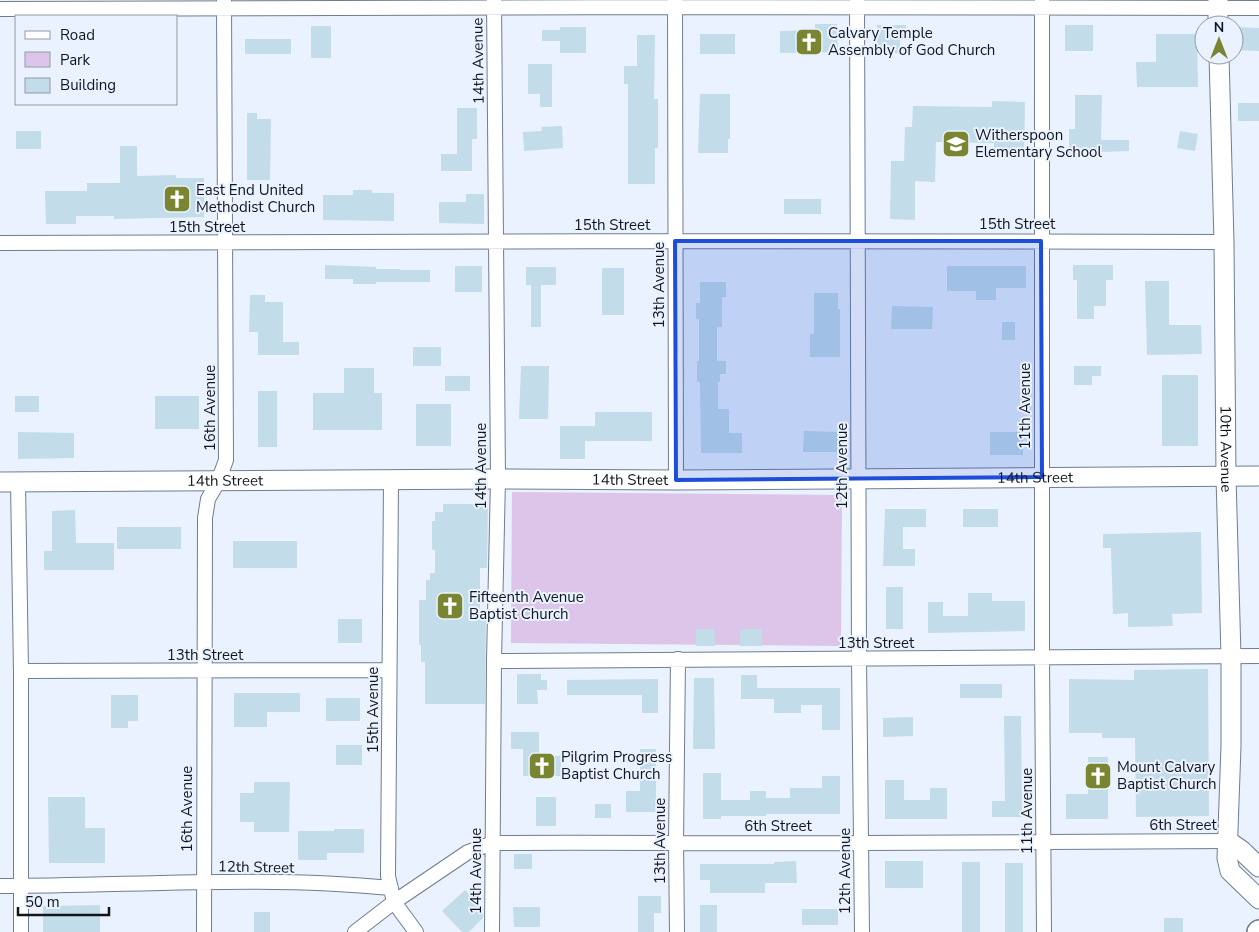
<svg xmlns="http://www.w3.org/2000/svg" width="1259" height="932" font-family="'Nunito Sans',sans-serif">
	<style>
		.green { fill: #dcc5e9 }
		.building { fill: #c2dce9 }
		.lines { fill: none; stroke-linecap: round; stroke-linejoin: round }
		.street-casing { stroke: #707d8f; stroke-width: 16 }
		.secondary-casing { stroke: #707d8f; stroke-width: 21 }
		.primary-casing { stroke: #707d8f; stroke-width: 24 }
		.street { stroke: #fff; stroke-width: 14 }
		.secondary { stroke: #fff; stroke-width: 19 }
		.primary { stroke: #fff; stroke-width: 21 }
		.marked { fill: #1d4ed8; fill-opacity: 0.2; stroke: #1d4ed8; stroke-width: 4; stroke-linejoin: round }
		.labels { text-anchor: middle; stroke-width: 4; stroke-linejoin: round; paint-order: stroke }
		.poi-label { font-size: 15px; fill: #11161d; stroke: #e9f2fe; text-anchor: start }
		.street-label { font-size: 15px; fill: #11161d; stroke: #e9f2fe }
	</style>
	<rect width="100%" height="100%" fill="#e9f2fe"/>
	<path class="green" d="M512,492L842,495L841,646L511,643Z"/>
	<path class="building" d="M815,24H837L838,52L780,53V31L815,30Z
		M877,25H906V37H900V53H877Z
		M1065,25H1093V51H1065Z
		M311,26H331V58H311Z
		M560,27H586V53H560V41H542V30H560Z
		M1235,27L1259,28V51L1234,50Z
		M700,34H735V54H700Z
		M1156,34H1197L1198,87H1137L1136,62H1156Z
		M637,35H655L654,99H658V148H655V184H628V84H624V66H637Z
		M245,39H291V54H245Z
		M528,64H552V107H540V94H528Z
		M700,94H730V139H728V153H698Z
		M1075,95H1102L1101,140H1129V151L1069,153V129H1075Z
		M992,101L1025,102L1024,154L994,153V143L936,142L935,182L915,181V220L890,219L891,161H904L905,127H912L913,106L992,107Z
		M1238,103H1259V121H1238Z
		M457,108H477V139H472V171H441V154H457Z
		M247,113H257V119H271L270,180H247Z
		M562,126L563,148L524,151L523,132L542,131L541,127Z
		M16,131H41V149H16Z
		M1180,131L1198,134L1195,151L1177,148Z
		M120,146H137V176L176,175V178H204V217L114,219V216H76V224H46L45,191H87V183H120Z
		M353,190H372V193H394V221L323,220V195H353Z
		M466,194H484V224L439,223V202H466Z
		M784,199H821V214H784Z
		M325,265L376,267V269H400V270H430V282H376V284H353V279H325Z
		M1073,265H1113V280H1106V306H1094V319H1077V280H1073Z
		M455,266H482V292H455Z
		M947,266H1026V288H996V300H976V291H947Z
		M526,267H556V285H541V327H531V285H526Z
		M602,268H624V315H602Z
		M1145,281H1169V325H1201L1202,354L1147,355Z
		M700,282H726V297H722V327H717V361H726V374H720V382H718V409H729V433H742V453H701L700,382H697V361H699V319H696V303H700Z
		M814,293H838V309H840V357H810V334H814Z
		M250,295H265V302H283V342H299V355H258V332H249Z
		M892,306L933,307L932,329H891Z
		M1002,322H1015V340H1002Z
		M413,347H441V366H413Z
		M521,366H549L548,419H519Z
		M1074,366H1101V376H1092V385H1074Z
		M344,368H374V393H382V430H313V393H344Z
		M1162,375H1198V446H1162Z
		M445,376H470V391H445Z
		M258,391H277V447H258Z
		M15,396H39V412H15Z
		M155,396H199V429H155Z
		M416,404H451V446H416Z
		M595,412H652V441H585V459H560V426H595Z
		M804,431L840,432L839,452H803Z
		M18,432L74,433V458L18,459Z
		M990,432H1023V455H990Z
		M443,504H488L487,568H480V612H486L485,704H425V662H421V645H419V600H426V580H430V573H435V550H432V521H435V512H443Z
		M885,509H926V527H903V549H915V566H883Z
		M963,509H998V527H963Z
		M75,510L76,543H114V570H44V551H52V511Z
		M117,527H181V549H117Z
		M1201,532L1202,613L1172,614L1173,626L1128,627V613L1113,614L1111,548H1103V534Z
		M233,541H297V568H233Z
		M886,587H903V629H886Z
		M968,593H992V601H1025V631L928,633V602H943V616H968Z
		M338,619H362V643H338Z
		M696,629H715V646H696Z
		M740,629H762V646H740Z
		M1208,669L1209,816L1136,817L1135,738H1102V733H1069V679L1134,680V670Z
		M517,674H541V680H547V690H537L538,704H517Z
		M741,675H757V688H840V730H822V705H801V713H774V699H741Z
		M694,678H714L715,749H693Z
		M658,679V713H642V695H567V680Z
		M960,684H1002V698H960Z
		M234,693H300V712H267V727H234Z
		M111,695H138V721H128V728H111Z
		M326,698H360V721H326Z
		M1004,716H1021L1022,817H992V801H1005Z
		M913,717V736L883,737V718Z
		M511,732H539V756H561V776H523V749H511Z
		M336,745H362V765H336Z
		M640,749H656V812H626V791H640Z
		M1088,757H1108V819H1066V794H1088Z
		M703,773H721V800H750V791H766V798H790V788H822V776H840V814H766V816H721V819H703Z
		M885,780H904V800H930V788H947V819H885Z
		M254,782H290L289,832H254V822H240V793H254Z
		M48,797H85V828H105V863H49Z
		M536,797H556V826H536Z
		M595,804H611V818H595Z
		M334,829H364V853H327V860H298V831H334Z
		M514,854H532V869H514Z
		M796,861L797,883H765V893H710V880H700V864H774V862Z
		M885,861H923V888H885Z
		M962,862H980V932H962Z
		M1005,863H1023V932H1005Z
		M465,890L483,909V918L469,932H462L442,911Z
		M638,896H661V913H654V932H638Z
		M100,905V932H43V906Z
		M700,905H717V932H700Z
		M513,907H540V927H514Z
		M802,909H838V925H802Z
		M254,912H270V932H254Z
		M1164,918H1183V932H1164Z"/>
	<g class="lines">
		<g class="street-casing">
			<path id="street" d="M675,0L676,480
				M857,0L859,659L862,932
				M1042,0V658L1044,932
				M0,9L675,7L1259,8
				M0,243L675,241L1224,242
				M391,481L388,876L394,902L416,932
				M18,482L21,671V932
				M494,661L1259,656
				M21,671L389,670
				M0,886C130,886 262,875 391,888
				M204,932L205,518L208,499L218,482L226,460L224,0
				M355,932L394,902L468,852L493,843C616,842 739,844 862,843C984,843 1106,841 1228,841
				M492,932L494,661L498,479L494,0
				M677,932L676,842L678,659"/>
		</g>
		<g class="secondary-casing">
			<g id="secondary">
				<path d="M1218,0V25"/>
				<path id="s1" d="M1219,55L1224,242L1226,477L1231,656V746L1227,858L1230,871L1259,899"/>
				<path id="s2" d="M0,482L498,479L676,480L1259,476"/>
				<path d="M1228,841L1241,850L1259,867"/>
			</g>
		</g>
		<g class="primary-casing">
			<path id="primary" d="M1258,932L1259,931"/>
		</g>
		<use href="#street" class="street"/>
		<use href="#secondary" class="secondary"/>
		<use href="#primary" class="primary"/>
	</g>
	<path class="marked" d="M675,241H1041L1042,477L676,480Z"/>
	<defs>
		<g id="church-square" transform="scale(1.4375)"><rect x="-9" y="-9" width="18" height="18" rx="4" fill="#7a8532" stroke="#e9f2fe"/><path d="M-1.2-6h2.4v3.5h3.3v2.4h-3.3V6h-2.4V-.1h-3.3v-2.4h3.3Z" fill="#fff"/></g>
		<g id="school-square" transform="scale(1.4375)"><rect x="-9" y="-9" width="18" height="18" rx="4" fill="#7a8532" stroke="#e9f2fe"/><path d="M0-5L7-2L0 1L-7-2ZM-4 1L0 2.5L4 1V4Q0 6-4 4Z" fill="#fff"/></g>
	</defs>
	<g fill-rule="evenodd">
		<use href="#church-square" x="809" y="42"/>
		<use href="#school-square" x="956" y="144"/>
		<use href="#church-square" x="177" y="199"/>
		<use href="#church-square" x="450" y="606"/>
		<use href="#church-square" x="542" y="766"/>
		<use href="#church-square" x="1098" y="776"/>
	</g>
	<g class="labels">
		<g class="poi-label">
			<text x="828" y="38">Calvary Temple<tspan x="828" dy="17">Assembly of God Church</tspan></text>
			<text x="975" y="140">Witherspoon<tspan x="975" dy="17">Elementary School</tspan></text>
			<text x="196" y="195">East End United<tspan x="196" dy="17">Methodist Church</tspan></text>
			<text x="469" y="602">Fifteenth Avenue<tspan x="469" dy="17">Baptist Church</tspan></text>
			<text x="561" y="762">Pilgrim Progress<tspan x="561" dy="17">Baptist Church</tspan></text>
			<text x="1117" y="772">Mount Calvary<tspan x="1117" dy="17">Baptist Church</tspan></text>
		</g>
		<g class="street-label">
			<text transform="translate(478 61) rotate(-91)" y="5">14th Avenue</text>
			<text x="1017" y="229">15th Street</text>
			<text x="612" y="230">15th Street</text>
			<text x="207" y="232">15th Street</text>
			<text transform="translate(659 285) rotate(-90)" y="5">13th Avenue</text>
			<text transform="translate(1025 406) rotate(-90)" y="5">11th Avenue</text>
			<text transform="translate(210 408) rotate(-90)" y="5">16th Avenue</text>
			<text dy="5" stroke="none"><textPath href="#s1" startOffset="394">10th Avenue</textPath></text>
			<text transform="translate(481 466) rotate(-90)" y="5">14th Avenue</text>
			<text transform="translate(842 466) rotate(-90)" y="5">12th Avenue</text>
			<text dy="5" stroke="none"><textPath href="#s2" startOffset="1035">14th Street</textPath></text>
			<text dy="5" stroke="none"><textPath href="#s2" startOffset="630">14th Street</textPath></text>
			<text dy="5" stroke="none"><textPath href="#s2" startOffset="225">14th Street</textPath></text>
			<text x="876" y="648">13th Street</text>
			<text x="205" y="660">13th Street</text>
			<text transform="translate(373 710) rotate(-90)" y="5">15th Avenue</text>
			<text transform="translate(187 809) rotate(-90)" y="5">16th Avenue</text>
			<text transform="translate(1027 811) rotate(-90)" y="5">11th Avenue</text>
			<text x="1183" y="830">6th Street</text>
			<text x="778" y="831">6th Street</text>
			<text transform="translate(660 841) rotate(-90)" y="5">13th Avenue</text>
			<text transform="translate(256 867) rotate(1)" y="5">12th Street</text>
			<text transform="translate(476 871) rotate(-90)" y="5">14th Avenue</text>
			<text transform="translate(845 871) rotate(-90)" y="5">12th Avenue</text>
		</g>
	</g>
	<rect x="15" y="15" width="162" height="90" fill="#e9f2fe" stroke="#939aa4"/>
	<rect x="25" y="31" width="25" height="8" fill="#ffffff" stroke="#939aa4"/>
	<text x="60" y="40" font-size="15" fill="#11161d">Road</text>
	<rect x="25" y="52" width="25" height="15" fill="#dcc5e9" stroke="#939aa4"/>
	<text x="60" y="65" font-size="15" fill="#11161d">Park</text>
	<rect x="25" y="78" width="25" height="15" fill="#c2dce9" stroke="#939aa4"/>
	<text x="60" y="90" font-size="15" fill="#11161d">Building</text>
	<g transform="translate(1219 40)"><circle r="24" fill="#e9f2fe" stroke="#939aa4"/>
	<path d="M0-4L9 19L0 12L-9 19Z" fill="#7a8532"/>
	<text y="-8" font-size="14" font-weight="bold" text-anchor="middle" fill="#11161d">N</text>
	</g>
	<path d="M18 907v8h91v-8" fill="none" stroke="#11161d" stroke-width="2.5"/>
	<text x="25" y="907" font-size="15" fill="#11161d" stroke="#e9f2fe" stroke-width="4" paint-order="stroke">50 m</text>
</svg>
